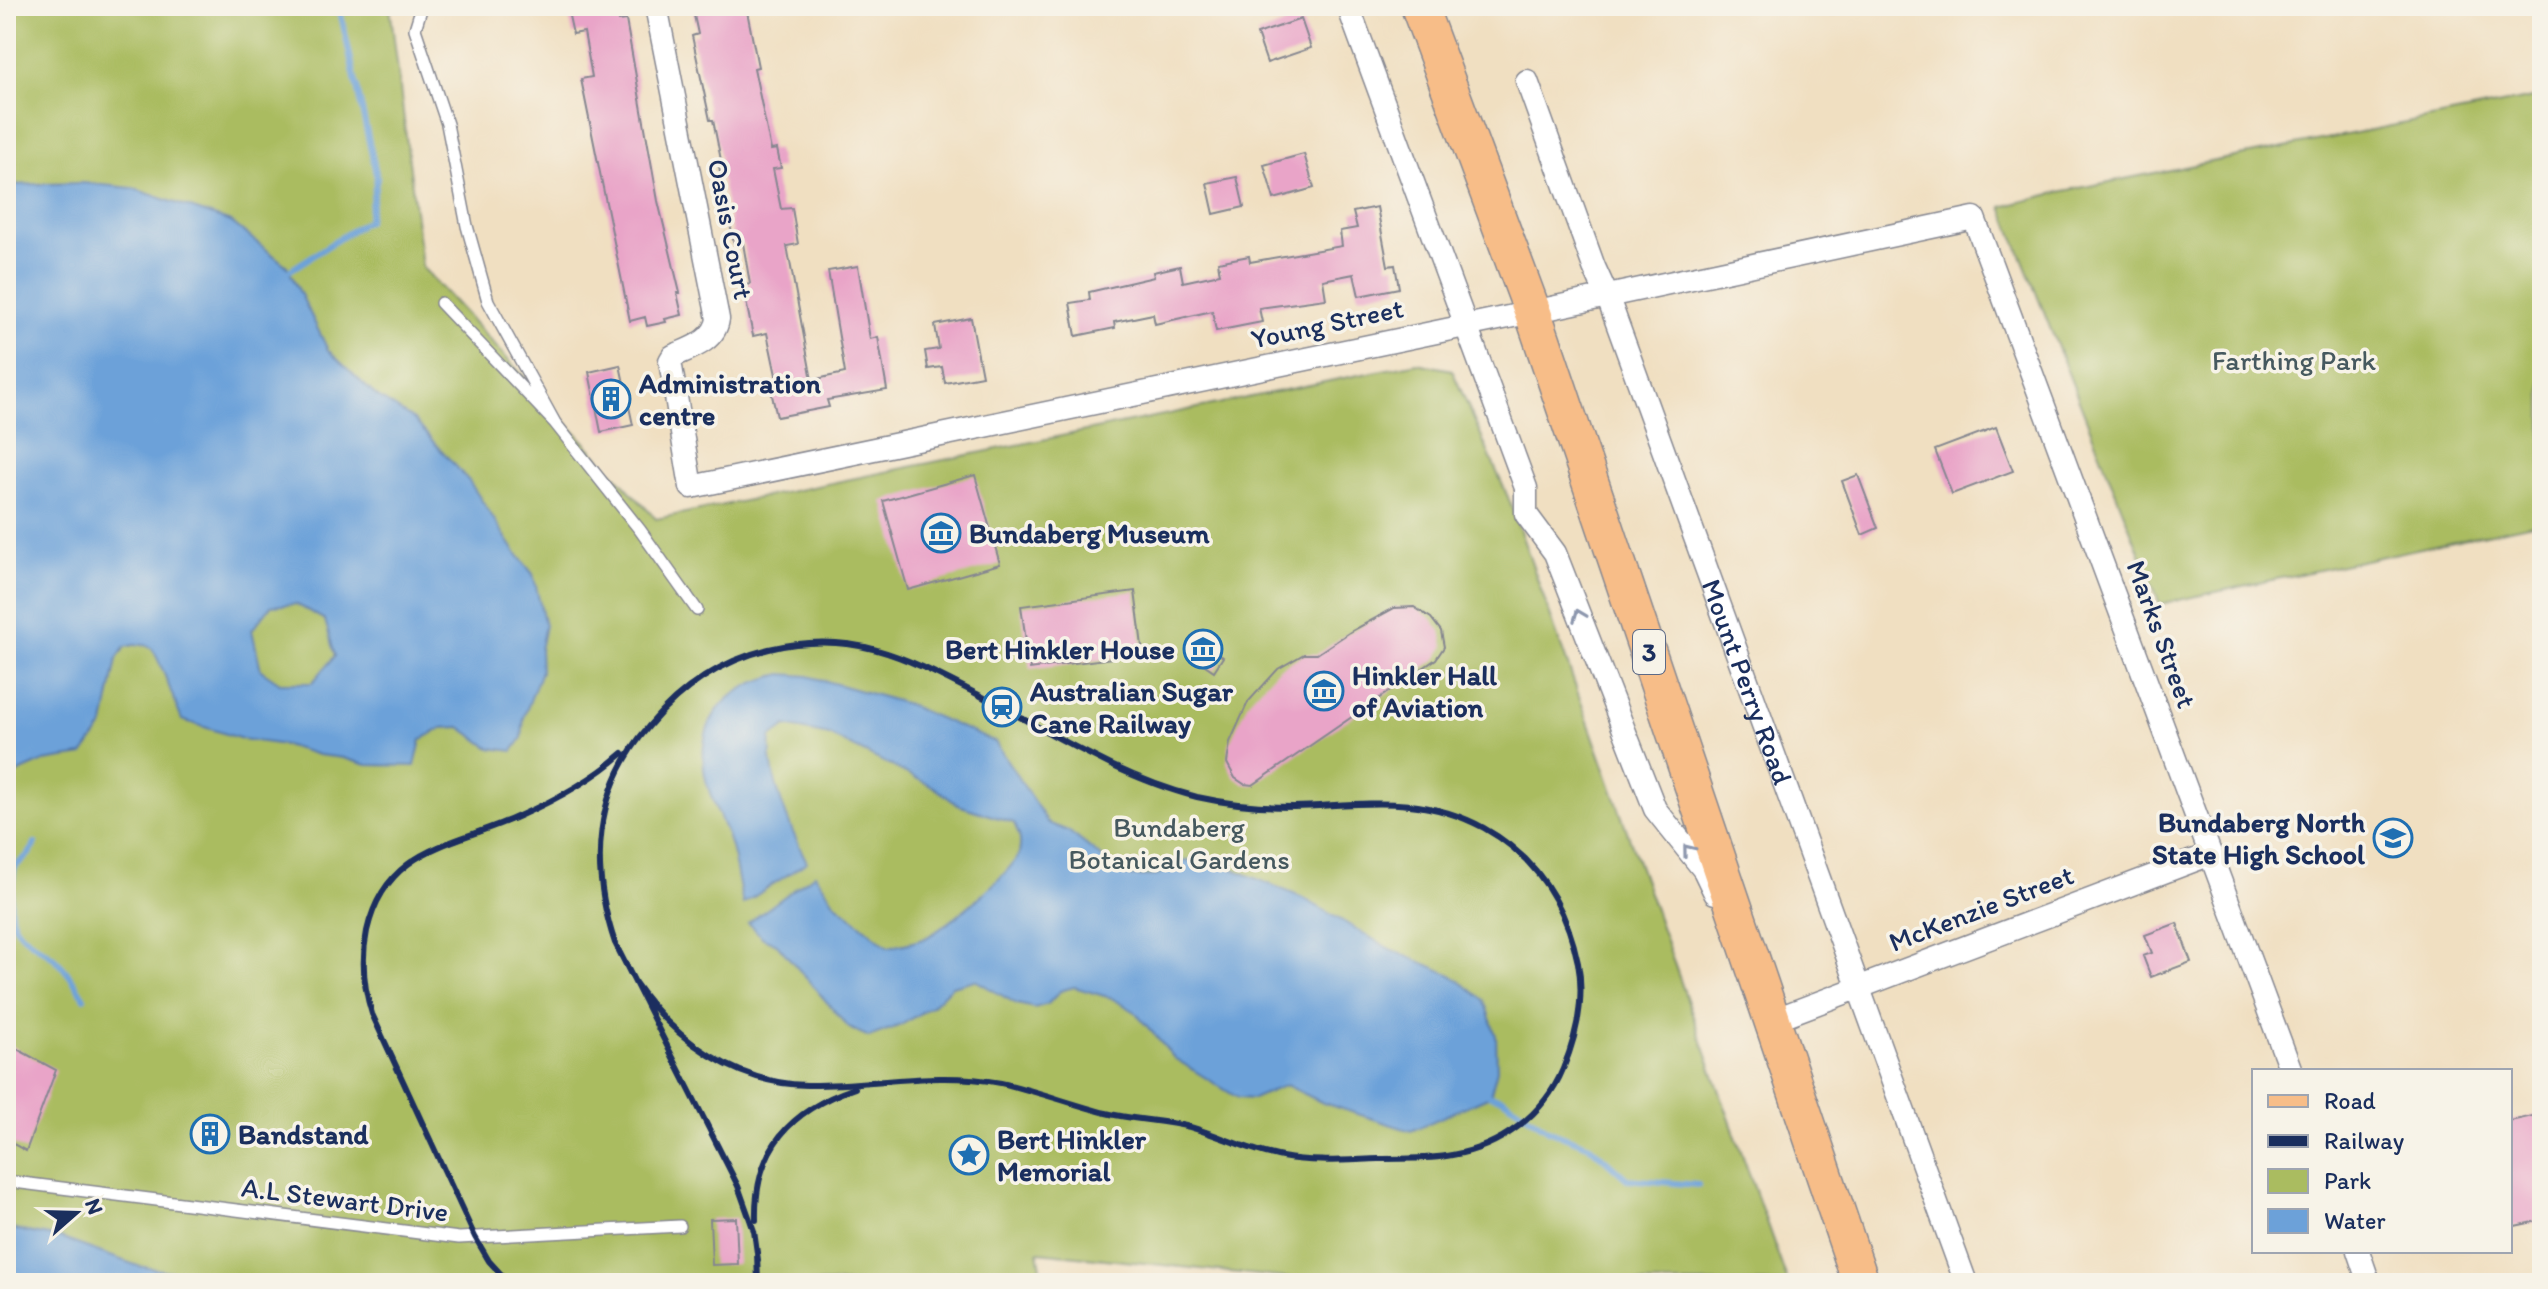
<svg xmlns="http://www.w3.org/2000/svg" width="2548" height="1289" font-family="Itim,sans-serif">
	<style>
		.green { fill: #aabc60; stroke: #62765f; stroke-width: 2 }
		.water { fill: #6ca1d9; stroke: #44689c; stroke-width: 2; fill-rule: evenodd }
		.lines { fill: none; stroke-linecap: round; stroke-linejoin: round }
		.stream { stroke: #6ca1d9; stroke-width: 6 }
		.building { fill: #e9a4c8 }
		.lane-casing { stroke: #868790; stroke-width: 14 }
		.street-casing { stroke: #868790; stroke-width: 25 }
		.primary-casing { stroke: #868790; stroke-width: 39 }
		.lane { stroke: #fff; stroke-width: 11 }
		.street { stroke: #fff; stroke-width: 22 }
		.primary { stroke: #f7bd88; stroke-width: 36 }
		.rail { stroke: #1b2f5e; stroke-width: 6 }
		.oneway { stroke: #8d97ae }
		.labels { text-anchor: middle; stroke-width: 7; stroke-linejoin: round; paint-order: stroke }
		.shield { fill: #f7f3e8; stroke: #5d6a87; stroke-width: 2 }
		.shield-label { font-size: 26px; font-weight: bold; fill: #1b2f5e }
		.street-label { font-size: 28px; fill: #1b2f5e; stroke: #f7f3e8 }
		.park-label { font-size: 28px; fill: #46595f; stroke: #f7f3e8 }
		.poi-label { font-size: 28px; font-weight: bold; fill: #1b2f5e; stroke: #f7f3e8; text-anchor: start }
	</style>
	<rect width="100%" height="100%" fill="#f7f3e8"/>
	<filter id="ink" filterUnits="userSpaceOnUse"><feTurbulence type="fractalNoise" baseFrequency=".0125" numOctaves="2"/><feDisplacementMap in="SourceGraphic" scale="16" xChannelSelector="R" yChannelSelector="G"/><feConvolveMatrix kernelMatrix="1 2 1 2 8 2 1 2 1" color-interpolation-filters="sRGB"/></filter>
	<filter id="wash" filterUnits="userSpaceOnUse"><feTurbulence type="fractalNoise" baseFrequency=".006" numOctaves="4" result="noise"/><feDisplacementMap in="SourceGraphic" scale="32" xChannelSelector="R" yChannelSelector="G"/><feGaussianBlur stdDeviation="1.8" result="paint"/><feColorMatrix in="noise" values="0 0 0 0 0 0 0 0 0 0 0 0 0 0 0 0 0 1.4 0 .05"/><feComposite in="paint" operator="in"/></filter>
	<g filter="url(#wash)">
		<rect width="100%" height="100%" fill="#f0dfc1"/>
		<path class="green" d="M6,6H390L422,267L656,519L1417,363L1452,370L1508,497L1788,1283H1334L1038,1252L1044,1283H6Z
			M2542,96V522L2160,604L2002,207L2059,192Z"/>
		<path class="water" d="M83,183L132,188L231,222L287,266L328,350L375,395L414,420L469,481L516,553L533,574L545,625L540,650L541,671L524,717L522,738L513,751L490,748L460,727L442,728L421,740L415,766L367,765L343,758L318,755L284,745L242,739L182,720C175,705 159,654 151,648C143,642 134,645 125,647L117,659L104,725L83,755L44,761L6,778V185ZM296,604L325,620L335,656L312,683H280L261,670L252,630L271,606Z
			M782,674L808,676L904,703L995,742L1048,823L1068,831L1126,876H1156L1185,861L1207,858L1303,898L1390,949L1452,975L1484,1000L1496,1036L1497,1070L1490,1096L1411,1131L1323,1103L1286,1085L1253,1099L1238,1098L1174,1058L1134,1011L1111,998L1074,987L1060,991L1048,1004L1034,1008L1017,1004L975,980L952,986L933,1005L901,1025L869,1037L849,1028L777,944L763,938L748,923L815,874L835,903L888,947C900,945 914,943 925,938C945,928 1013,872 1019,853C1022,841 1019,834 1014,823L958,805L934,787L829,735L786,726L771,737C766,772 791,831 807,862L743,904C738,884 736,863 730,844C723,820 706,792 704,768C698,713 733,685 782,674Z
			M6,1228L60,1238L138,1266L239,1283H6Z"/>
		<g class="lines">
			<path class="stream" d="M289,271L368,220L377,178L339,6
				M35,843C30,860 15,861 14,871C12,883 8,911 13,921C20,939 40,946 54,958C67,970 75,983 84,998
				M1490,1096L1502,1098L1550,1131L1590,1146L1627,1179L1698,1185"/>
		</g>
		<g id="blocks">
			<path class="building" d="M576,6H609L610,14L617,13L618,21L626,20L658,201L680,293H677L682,315L665,319L666,322L647,326L645,317L630,321L581,79L592,77L584,32L573,34L569,16L577,11Z
				M692,6H746L758,67L754,68L771,150L777,149L781,168L773,169L781,209L792,208L798,244L787,246L812,380L845,373L828,271L858,266L870,339L878,337L887,390L827,400L829,407L777,417L771,391L779,389L767,333L753,336L743,286L750,284L743,243L734,244L718,161L721,160L713,120H710L692,36L698,34Z
				M1301,19L1311,48L1267,63L1257,34Z
				M1304,154L1314,188L1274,199L1264,165Z
				M1237,177L1244,207L1214,214L1207,183Z
				M1377,207L1388,266L1395,265L1399,288L1359,296L1354,274L1323,280L1326,299L1259,308L1262,322L1216,331L1212,311L1155,324L1153,314L1114,322L1115,328L1076,336L1070,303L1090,300L1089,292L1154,277L1153,272L1180,266L1183,282L1220,274L1218,262L1249,256L1250,262L1342,246L1340,231L1357,228L1353,212Z
				M971,318L982,376L945,383L942,367L928,369L925,351L939,349L935,325Z
				M620,365L633,425L601,432L589,372Z
				M1996,427L2013,471L1952,494L1935,450Z
				M975,475L1000,564L908,590L883,501Z
				M1858,475L1878,528L1862,535L1842,481Z
				M1135,591L1143,654L1030,669L1021,606Z
				M1414,607L1431,618L1441,631L1444,647L1436,659L1253,785L1244,784L1235,778L1227,763L1230,742L1248,702L1278,669L1304,654H1317L1350,632L1394,608Z
				M1200,641L1223,657L1214,671L1190,655Z
				M2177,923L2191,962L2151,977L2143,956L2152,953L2145,935Z
				M6,1043L56,1070L26,1151L6,1140Z
				M2542,1114V1217L2538,1221L2510,1227V1121Z
				M197 1134a13 13 0 1 1 26 0a13 13 0 1 1-26 0Z
				M736,1218L738,1264L712,1265L710,1219Z"/>
		</g>
	</g>
	<g filter="url(#ink)">
		<use href="#blocks" fill-opacity="0" stroke="#868790" stroke-width="2"/>
		<g class="lines">
			<g class="lane-casing">
				<path id="lane" d="M422,6L415,29L447,124L467,226L488,301L555,423
					M441,303L555,423L640,530L697,610
					M6,1181L459,1238L680,1226"/>
			</g>
			<g class="street-casing">
				<g id="street">
					<path d="M656,6L718,319C715,341 691,348 673,356L670,361L691,487C1119,397 1547,311 1974,218L2291,1071"/>
					<path d="M1348,6L1526,488V514L1555,553L1655,809L1704,870L1715,893"/>
					<path id="s1" d="M1527,81L1594,267L1608,298L1966,1283"/>
					<path d="M1773,1020L2211,854"/>
					<path d="M2358,1251L2369,1283"/>
				</g>
			</g>
			<g class="primary-casing">
				<path id="primary" d="M1419,6L1533,313L1861,1283"/>
			</g>
			<use href="#lane" class="lane"/>
			<use href="#street" class="street"/>
			<use href="#primary" class="primary"/>
			<path class="rail" d="M636,984C674,1040 737,1084 807,1085C872,1086 936,1070 1001,1083C1037,1091 1071,1104 1106,1113C1134,1120 1163,1120 1190,1127C1221,1136 1250,1151 1282,1157C1314,1163 1347,1160 1379,1159C1403,1158 1429,1160 1452,1155C1500,1147 1544,1115 1563,1069C1577,1035 1585,999 1578,963C1566,905 1536,857 1484,828C1420,793 1362,805 1294,807C1262,807 1228,804 1197,797C1119,777 1048,731 977,694C905,657 853,629 769,649C721,661 680,689 649,726C594,790 589,866 615,943L738,1186L754,1231L758,1260
				M756,1220C754,1149 790,1110 855,1088
				M757,1252L758,1283
				M509,1283L489,1261L475,1237L372,1014C363,986 361,960 367,931C386,847 453,846 519,816C555,800 594,779 623,753"/>
		</g>
		<defs><path id="oneway-chevron" d="M-2-3.5L2.5 0L-2 3.5" fill="none" stroke-width="1.6" stroke-linecap="round" stroke-linejoin="round" transform="scale(2)"/></defs>
		<g class="oneway">
			<use href="#oneway-chevron" transform="translate(1579 615) rotate(-111)"/>
			<use href="#oneway-chevron" transform="translate(1688 850) rotate(-129)"/>
		</g>
	</g>
	<defs>
		<g id="building-ring" transform="scale(2)"><circle r="9.5" fill="#f7f3e8" stroke="#1f6fb2" stroke-width="1.5"/><path d="M-4-6H4V6H1V3H-1V6H-4ZM-2.5-4.3h1.7v1.8h-1.7ZM.8-4.3h1.7v1.8H.8ZM-2.5-1h1.7V.8h-1.7ZM.8-1h1.7V.8H.8Z" fill="#1f6fb2"/></g>
		<g id="museum-ring" transform="scale(2)"><circle r="9.5" fill="#f7f3e8" stroke="#1f6fb2" stroke-width="1.5"/><path d="M0-6L6-3V-2H-6V-3ZM-5-1h2V3h-2ZM-1-1h2V3h-2ZM3-1h2V3H3ZM-6 4H6V6H-6Z" fill="#1f6fb2"/></g>
		<g id="station-ring" transform="scale(2)"><circle r="9.5" fill="#f7f3e8" stroke="#1f6fb2" stroke-width="1.5"/><path d="M-3-6H3Q5-6 5-4V2Q5 4 3 4L4.5 6H3L1.5 4h-3L-3 6H-4.5L-3 4Q-5 4-5 2V-4Q-5-6-3-6ZM-3.5-4v3h7v-3ZM-3.5 1v1.5H-2V1ZM2 1v1.5H3.5V1Z" fill="#1f6fb2"/></g>
		<g id="school-ring" transform="scale(2)"><circle r="9.5" fill="#f7f3e8" stroke="#1f6fb2" stroke-width="1.5"/><path d="M0-5L7-2L0 1L-7-2ZM-4 1L0 2.5L4 1V4Q0 6-4 4Z" fill="#1f6fb2"/></g>
		<g id="sight-ring" transform="scale(2)"><circle r="9.5" fill="#f7f3e8" stroke="#1f6fb2" stroke-width="1.5"/><path d="M0-6L1.8-2.2L6-1.7L2.9 1.2L3.7 5.4L0 3.3L-3.7 5.4L-2.9 1.2L-6-1.7L-1.8-2.2Z" fill="#1f6fb2"/></g>
	</defs>
	<g fill-rule="evenodd">
		<use href="#building-ring" x="611" y="399"/>
		<use href="#museum-ring" x="941" y="533"/>
		<use href="#museum-ring" x="1203" y="649"/>
		<use href="#museum-ring" x="1324" y="691"/>
		<use href="#station-ring" x="1002" y="707"/>
		<use href="#school-ring" x="2393" y="838"/>
		<use href="#building-ring" x="210" y="1134"/>
		<use href="#sight-ring" x="969" y="1155"/>
	</g>
	<g class="labels">
		<rect class="shield" x="1633" y="630" width="32" height="44" rx="6"/>
		<g class="shield-label">
			<text x="1649" y="661">3</text>
		</g>
		<g class="street-label">
			<text transform="translate(731 229) rotate(79)" y="10">Oasis Court</text>
			<text transform="translate(1327 323) rotate(-12)" y="10">Young Street</text>
			<text transform="translate(2162 634) rotate(70)" y="10">Marks Street</text>
			<text dy="10" stroke="none"><textPath href="#s1" startOffset="640">Mount Perry Road</textPath></text>
			<text transform="translate(1981 908) rotate(-21)" y="10">McKenzie Street</text>
			<text transform="translate(345 1199) rotate(7)" y="10">A.L Stewart Drive</text>
		</g>
		<g class="park-label">
			<text x="2294" y="370">Farthing Park</text>
			<text x="1179" y="837">Bundaberg<tspan x="1179" dy="32">Botanical Gardens</tspan></text>
		</g>
		<g class="poi-label">
			<text x="639" y="393">Administration<tspan x="639" dy="32">centre</tspan></text>
			<text x="969" y="543">Bundaberg Museum</text>
			<text x="1175" y="659" text-anchor="end">Bert Hinkler House</text>
			<text x="1352" y="685">Hinkler Hall<tspan x="1352" dy="32">of Aviation</tspan></text>
			<text x="1030" y="701">Australian Sugar<tspan x="1030" dy="32">Cane Railway</tspan></text>
			<text x="2365" y="832" text-anchor="end">Bundaberg North<tspan x="2365" dy="32">State High School</tspan></text>
			<text x="238" y="1144">Bandstand</text>
			<text x="997" y="1149">Bert Hinkler<tspan x="997" dy="32">Memorial</tspan></text>
		</g>
	</g>
	<rect width="2548" height="1289" fill="none" stroke="#f7f3e8" stroke-width="32"/>
	<rect x="2252" y="1069" width="260" height="184" fill="#f7f3e8" stroke="#9fa5b1" stroke-width="2"/>
	<rect x="2268" y="1095" width="40" height="12" fill="#f7bd88" stroke="#9fa5b1" stroke-width="2"/>
	<text x="2324" y="1109" font-size="24" fill="#1b2f5e">Road</text>
	<rect x="2268" y="1135" width="40" height="12" fill="#1b2f5e" stroke="#9fa5b1" stroke-width="2"/>
	<text x="2324" y="1149" font-size="24" fill="#1b2f5e">Railway</text>
	<rect x="2268" y="1169" width="40" height="24" fill="#aabc60" stroke="#9fa5b1" stroke-width="2"/>
	<text x="2324" y="1189" font-size="24" fill="#1b2f5e">Park</text>
	<rect x="2268" y="1209" width="40" height="24" fill="#6ca1d9" stroke="#9fa5b1" stroke-width="2"/>
	<text x="2324" y="1229" font-size="24" fill="#1b2f5e">Water</text>
	<g transform="translate(76 1213) rotate(70)" stroke="#f7f3e8" stroke-width="6" paint-order="stroke">
	<path d="M0-6L14 30L0 20L-14 30Z" fill="#1b2f5e"/>
	<text y="-12" font-size="22" font-weight="bold" text-anchor="middle" fill="#1b2f5e">N</text>
	</g>
</svg>
